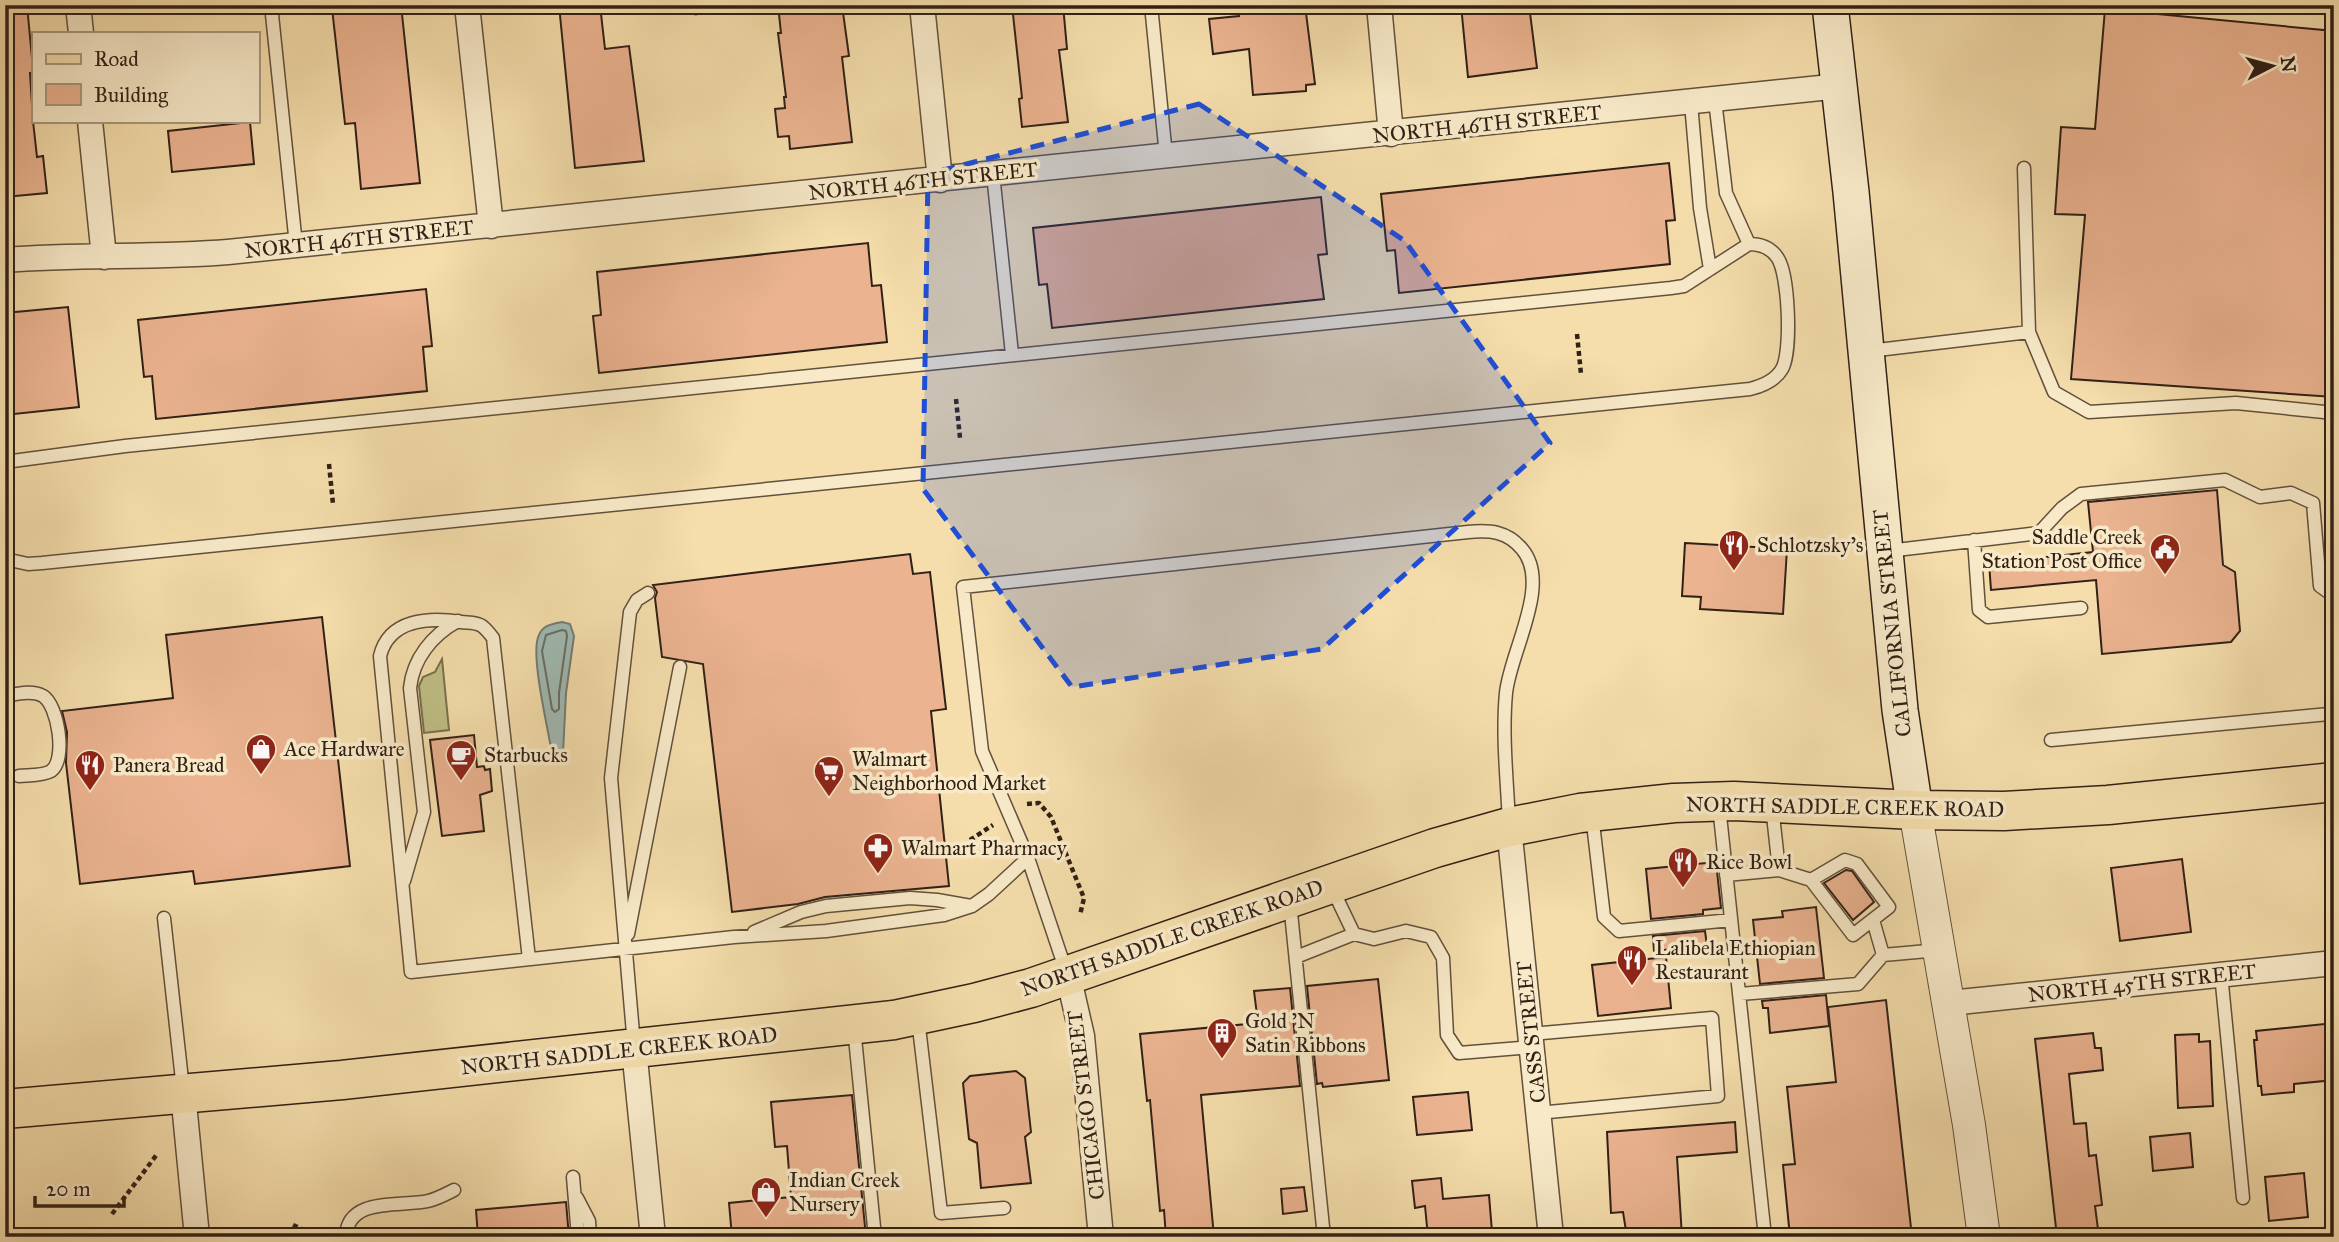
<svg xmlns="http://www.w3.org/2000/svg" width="2339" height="1242" font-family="'IM FELL Great Primer',serif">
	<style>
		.green { fill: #c0c087; stroke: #78704e; stroke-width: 2 }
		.water { fill: #9fbab3; stroke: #737c74; stroke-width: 2 }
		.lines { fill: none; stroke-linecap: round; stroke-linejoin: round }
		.shore { stroke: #686d64; stroke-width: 2 }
		.building { fill: #ebb390; stroke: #312016; stroke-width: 2 }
		.service-casing { stroke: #62503c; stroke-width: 15 }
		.minor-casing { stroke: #62503c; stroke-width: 27 }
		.tertiary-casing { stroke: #62503c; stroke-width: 34 }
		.secondary-casing { stroke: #312016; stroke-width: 38 }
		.primary-casing { stroke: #312016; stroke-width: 41 }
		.path { stroke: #312016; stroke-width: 4.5; stroke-dasharray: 5 3.5; stroke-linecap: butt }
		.service { stroke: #f8eac9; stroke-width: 12 }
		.minor { stroke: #f8eac9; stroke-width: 24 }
		.tertiary { stroke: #f8eac9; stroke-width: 32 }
		.secondary { stroke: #f8eac9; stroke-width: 35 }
		.primary { stroke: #f5deac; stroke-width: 38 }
		.marked { fill: #1d4ed8; fill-opacity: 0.2; stroke: #1d4ed8; stroke-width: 5; stroke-dasharray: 14 9; stroke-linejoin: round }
		.labels { text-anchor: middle; stroke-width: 7; stroke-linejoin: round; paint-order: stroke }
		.street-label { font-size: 21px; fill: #312016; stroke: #f8eac9 }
		.poi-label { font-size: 21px; fill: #312016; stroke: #f8eac9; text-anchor: start }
	</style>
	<rect width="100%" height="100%" fill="#f5deac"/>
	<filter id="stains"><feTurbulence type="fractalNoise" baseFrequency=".00286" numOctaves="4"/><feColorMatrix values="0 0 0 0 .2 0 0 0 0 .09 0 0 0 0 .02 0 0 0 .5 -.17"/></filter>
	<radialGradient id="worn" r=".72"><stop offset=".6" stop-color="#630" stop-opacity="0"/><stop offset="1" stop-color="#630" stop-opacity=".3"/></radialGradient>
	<path class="green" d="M442,659L449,730L424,733L419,686L423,677L435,672Z"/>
	<path class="water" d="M562,622L570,624L574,636L566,693L563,753L561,760L558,763L553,760C550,736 529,653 539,635C543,625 552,624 562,622Z"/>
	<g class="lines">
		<path class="shore" d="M562,630L566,631L567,636L559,693V709L555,712L552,709L542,651L546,635Z"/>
	</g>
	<path class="building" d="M5,5H27L33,69V73H30L33,121L37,157L43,156L47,193L5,197Z
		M354,5H401L420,183L361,189L355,123L345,124L332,8Z
		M559,5H600L605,49L629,46L644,161L575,168Z
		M778,5H842L849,56L842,57L852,142L790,149L789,136L778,137L775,109L785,108L784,97H786L778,33H781Z
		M1012,5H1063L1067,49L1059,50L1068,122L1022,127L1019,99L1022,98Z
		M1237,5H1305L1315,84L1306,85V91L1253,95L1249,49L1213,54L1209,19L1239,16Z
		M1461,5H1529L1537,68L1468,77Z
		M2105,9L2334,31V397L2071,379L2085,215L2055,214L2061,127L2095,129Z
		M250,122L254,164L172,172L168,131Z
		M1669,163L1675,220L1666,221L1670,264L1399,293L1395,250L1387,251L1381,194Z
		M1321,197L1327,254L1318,255L1324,299L1052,328L1047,284L1039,285L1033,228Z
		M868,243L872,286L881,285L887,342L599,373L593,316L601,315L597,272Z
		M426,289L432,346L423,347L427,391L156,419L152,376L144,377L138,320Z
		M68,307L79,407L5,415V313Z
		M2217,490L2223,565L2235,572L2240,631L2231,642L2102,654L2096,580L1991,590L1989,563L2093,552L2088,502Z
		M1685,543L1787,549L1783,614L1700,609L1701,597L1682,596Z
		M910,554L913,574L930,572L946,709L931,711L949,886L825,897L798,904L732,912L703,664L662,657L655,598L657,592L653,585Z
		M322,617L350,866L195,884L193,871L80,884L66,763L67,732L62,711L173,698L166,635Z
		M474,735L477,767L484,766L485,770L490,769L492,791L480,795L484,831L442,836L430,740Z
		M2182,859L2191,932L2120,941L2111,868Z
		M1716,862L1721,908L1703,910V914L1651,919L1646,869Z
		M1846,870L1852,871L1874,902L1853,920L1824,883Z
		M1816,907L1824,978L1760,984L1753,920L1783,917L1782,911Z
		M1705,931L1707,946L1654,951L1653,936Z
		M1666,957L1671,1008L1598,1016L1592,965Z
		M1378,979L1389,1080L1323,1087L1322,1083L1317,1084L1307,986Z
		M1290,988L1300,1086L1201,1095L1214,1237H1166L1164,1210L1160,1211L1150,1100L1147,1101L1140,1034L1258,1023L1254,991Z
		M1826,995L1829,1026L1770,1033L1768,1008H1763L1762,1001Z
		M1886,1000L1912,1237H1790L1783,1165L1795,1164L1787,1087L1836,1082L1828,1007Z
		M2334,1023V1080L2294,1084V1092L2262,1095L2261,1086H2258L2254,1040H2257L2256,1031Z
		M2093,1033L2095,1048H2101L2103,1070L2069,1074L2074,1124L2086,1123L2089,1156L2096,1155L2102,1205L2095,1206L2099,1237H2057L2035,1039Z
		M2199,1034V1042L2210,1041L2213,1106L2178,1108L2175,1035Z
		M1016,1071L1025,1078L1031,1132L1025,1137L1031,1183L981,1188L977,1143L969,1139L963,1083L970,1076Z
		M1468,1092L1472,1130L1417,1135L1413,1097Z
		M852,1095L866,1237H732L729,1203L791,1197L787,1146L775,1147L771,1102Z
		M1735,1122L1737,1152L1677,1157L1682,1237H1627L1623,1212L1611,1213L1607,1132Z
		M2190,1133L2193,1167L2153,1171L2150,1137Z
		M2304,1173L2308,1217L2269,1221L2265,1177Z
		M1441,1178L1443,1199L1489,1195L1492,1232L1463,1237H1428L1425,1206L1415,1208L1412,1181Z
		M1304,1187L1307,1211L1283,1214L1281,1189Z
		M566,1202L569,1237H478L476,1210Z"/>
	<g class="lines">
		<g class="service-casing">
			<path id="service" d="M271,5L296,245
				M695,5L696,8
				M1151,5L1166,156
				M1691,103L1700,208L1710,269
				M2024,168L2029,332
				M993,174L1012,354
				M1869,351L2029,332L2054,392L2089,412L2236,403L2334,413
				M5,462L125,446L1671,288L1684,286L1749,244
				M1974,540L1979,610L1988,617L2081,608
				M1888,551L2039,533L2062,508L2081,494L2225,480L2260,497L2291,493L2313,503L2320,586L2334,596
				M5,559L28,564L42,563L1750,389C1762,386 1775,381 1782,369C1792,352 1789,273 1777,257C1770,247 1760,244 1749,244L1726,193L1715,100
				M5,696C17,694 32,690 43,696C58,705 67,760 51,771C43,776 28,775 19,776
				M2051,740L2329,714L2334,710
				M1719,806L1765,1237
				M1592,815L1604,917L1619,931L1731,920
				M1779,870L1811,880L1845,860L1857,864L1889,907L1853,935L1811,880
				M1726,875L1779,870L1772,806
				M404,881L424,812L410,688C413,659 432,635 458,621
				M1332,888L1354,934L1374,939L1406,931L1431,937L1443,958L1447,1035L1459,1053L1532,1047
				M1290,903L1324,1237
				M164,918L183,1089
				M754,932L801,912L826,906L910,898L937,900L971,906
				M628,934L680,667
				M1883,955L1939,950
				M1296,957L1354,934
				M529,959L493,638C490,634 486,629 482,626C476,622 468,623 461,622C429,617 389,619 380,656L411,972L734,937L826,931L944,915L972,906L989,894L1028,858
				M1066,971L1028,858L982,751L963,587L1468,532C1490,530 1507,531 1522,549C1552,584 1510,652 1506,693C1502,735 1507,780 1509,822
				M2221,974L2243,1198
				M1740,994L1858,984L1883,955L1873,920
				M918,1019L941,1213L1004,1208
				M854,1028L875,1237
				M1531,1034L1712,1018L1718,1096L1538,1113
				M634,1045L611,778L630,612L637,600L648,593
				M573,1177L578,1237
				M577,1198L589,1221L590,1237
				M346,1237C347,1196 402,1207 428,1201C437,1199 446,1194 454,1190"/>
		</g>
		<g class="minor-casing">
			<path id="minor" d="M78,5L81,33
				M467,5L491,226
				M922,5L940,180
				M1379,5L1391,134
				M90,121L104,257
				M5,260C79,254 154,258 228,252L1840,86
				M1509,827L1551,1237
				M1068,975L1082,1036L1101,1237
				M1950,1003L2334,963
				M634,1049L653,1237
				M183,1093L197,1237"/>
		</g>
		<g class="tertiary-casing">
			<path id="tertiary" d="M1915,810L1969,1125L1984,1237"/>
		</g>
		<g class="secondary-casing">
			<path id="secondary" d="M1830,5L1851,192L1900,710L1915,810"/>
		</g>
		<g class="primary-casing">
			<path id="primary" d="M5,1109L342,1080L894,1020L974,1003L1031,988L1435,848L1509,827L1580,813L1674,803L1734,801L1915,810L2004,811L2108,805L2334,782"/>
		</g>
		<path class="path" d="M1577,334L1581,374
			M956,399L960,438
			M329,464L333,504
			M1027,804L1039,803L1051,817L1084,898L1080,915
			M970,840L993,825
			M112,1214L158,1153
			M293,1225L319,1237"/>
		<use href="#service" class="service"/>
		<use href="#minor" class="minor"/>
		<use href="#tertiary" class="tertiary"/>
		<use href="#secondary" class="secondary"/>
		<use href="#primary" class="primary"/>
	</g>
	<path class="marked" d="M1199,104L1405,241L1550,443L1322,649L1072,687L923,489L928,174Z"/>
	<defs>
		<g id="restaurant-pin" transform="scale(1.575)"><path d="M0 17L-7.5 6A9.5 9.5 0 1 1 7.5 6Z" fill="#8f2418" stroke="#f8eac9"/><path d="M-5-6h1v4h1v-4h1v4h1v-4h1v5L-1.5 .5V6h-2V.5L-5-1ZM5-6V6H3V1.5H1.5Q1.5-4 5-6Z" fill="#fff"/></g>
		<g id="civic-pin" transform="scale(1.575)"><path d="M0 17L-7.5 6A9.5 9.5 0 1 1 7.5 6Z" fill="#8f2418" stroke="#f8eac9"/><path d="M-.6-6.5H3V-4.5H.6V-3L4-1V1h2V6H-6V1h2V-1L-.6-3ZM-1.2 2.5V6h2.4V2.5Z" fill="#fff"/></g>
		<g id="shop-pin" transform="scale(1.575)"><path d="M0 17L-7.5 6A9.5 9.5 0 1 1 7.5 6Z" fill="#8f2418" stroke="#f8eac9"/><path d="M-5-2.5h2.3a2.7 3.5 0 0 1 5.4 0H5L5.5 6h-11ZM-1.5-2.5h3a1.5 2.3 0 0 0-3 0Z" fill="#fff"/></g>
		<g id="cafe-pin" transform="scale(1.575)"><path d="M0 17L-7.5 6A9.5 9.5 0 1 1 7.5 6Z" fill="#8f2418" stroke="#f8eac9"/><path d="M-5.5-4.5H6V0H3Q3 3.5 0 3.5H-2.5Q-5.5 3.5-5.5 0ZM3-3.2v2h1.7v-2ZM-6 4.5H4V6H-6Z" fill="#fff"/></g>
		<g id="supermarket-pin" transform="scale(1.575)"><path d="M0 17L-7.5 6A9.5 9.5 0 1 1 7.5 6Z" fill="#8f2418" stroke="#f8eac9"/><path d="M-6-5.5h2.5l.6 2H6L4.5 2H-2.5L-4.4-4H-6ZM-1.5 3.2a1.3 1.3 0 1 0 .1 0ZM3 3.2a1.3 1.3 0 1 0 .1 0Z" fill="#fff"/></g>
		<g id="pharmacy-pin" transform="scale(1.575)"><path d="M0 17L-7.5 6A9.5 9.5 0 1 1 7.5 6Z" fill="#8f2418" stroke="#f8eac9"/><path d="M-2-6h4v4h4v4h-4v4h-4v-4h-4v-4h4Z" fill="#fff"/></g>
		<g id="building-pin" transform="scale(1.575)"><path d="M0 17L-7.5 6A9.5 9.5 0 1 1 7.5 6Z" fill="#8f2418" stroke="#f8eac9"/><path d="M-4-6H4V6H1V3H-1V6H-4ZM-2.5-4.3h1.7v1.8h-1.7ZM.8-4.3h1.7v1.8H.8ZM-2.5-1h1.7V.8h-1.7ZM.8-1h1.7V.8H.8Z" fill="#fff"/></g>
	</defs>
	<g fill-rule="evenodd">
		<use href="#restaurant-pin" x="1734" y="545"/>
		<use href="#civic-pin" x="2165" y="549"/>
		<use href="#shop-pin" x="261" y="749"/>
		<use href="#cafe-pin" x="461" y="755"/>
		<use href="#restaurant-pin" x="90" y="765"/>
		<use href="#supermarket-pin" x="829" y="771"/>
		<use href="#pharmacy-pin" x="878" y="848"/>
		<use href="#restaurant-pin" x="1683" y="862"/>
		<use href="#restaurant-pin" x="1632" y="960"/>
		<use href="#building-pin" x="1222" y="1033"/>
		<use href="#shop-pin" x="766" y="1192"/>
	</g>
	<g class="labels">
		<g class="street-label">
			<text transform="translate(1487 124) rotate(-6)" y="7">NORTH 46TH STREET</text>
			<text transform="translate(923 181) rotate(-6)" y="7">NORTH 46TH STREET</text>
			<text transform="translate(359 239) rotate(-6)" y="7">NORTH 46TH STREET</text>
			<text transform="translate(1892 623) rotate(-96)" y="7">CALIFORNIA STREET</text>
			<text transform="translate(1845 807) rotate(1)" y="7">NORTH SADDLE CREEK ROAD</text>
			<text transform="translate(1172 938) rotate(-19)" y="7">NORTH SADDLE CREEK ROAD</text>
			<text transform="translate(2142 983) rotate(-6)" y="7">NORTH 45TH STREET</text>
			<text transform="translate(1531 1032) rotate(-96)" y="7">CASS STREET</text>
			<text transform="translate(619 1051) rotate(-6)" y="7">NORTH SADDLE CREEK ROAD</text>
			<text transform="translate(1086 1105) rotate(-97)" y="7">CHICAGO STREET</text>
		</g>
		<g class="poi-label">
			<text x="2142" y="544" text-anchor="end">Saddle Creek<tspan x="2142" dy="24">Station Post Office</tspan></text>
			<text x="1757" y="552">Schlotzsky's</text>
			<text x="284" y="756">Ace Hardware</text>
			<text x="484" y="762">Starbucks</text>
			<text x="852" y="766">Walmart<tspan x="852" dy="24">Neighborhood Market</tspan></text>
			<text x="113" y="772">Panera Bread</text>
			<text x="901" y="855">Walmart Pharmacy</text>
			<text x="1706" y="869">Rice Bowl</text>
			<text x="1655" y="955">Lalibela Ethiopian<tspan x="1655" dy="24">Restaurant</tspan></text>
			<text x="1245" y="1028">Gold 'N<tspan x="1245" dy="24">Satin Ribbons</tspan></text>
			<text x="789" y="1187">Indian Creek<tspan x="789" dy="24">Nursery</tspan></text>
		</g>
	</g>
	<rect width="2339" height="1242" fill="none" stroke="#f5deac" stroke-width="28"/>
	<rect x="7" y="7" width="2325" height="1228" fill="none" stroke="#312016" stroke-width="3.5"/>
	<rect x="14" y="14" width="2311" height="1214" fill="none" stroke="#312016" stroke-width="2"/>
	<rect x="32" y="32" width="228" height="91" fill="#f8eac9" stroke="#a89981" stroke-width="2"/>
	<rect x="46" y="54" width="35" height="10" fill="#f5deac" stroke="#a89981" stroke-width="2"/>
	<text x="94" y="66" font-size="21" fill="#312016">Road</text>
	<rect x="46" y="84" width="35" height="21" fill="#ebb390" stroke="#a89981" stroke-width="2"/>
	<text x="94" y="102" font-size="21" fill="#312016">Building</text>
	<g transform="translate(2272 66) rotate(84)" stroke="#f8eac9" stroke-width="5" paint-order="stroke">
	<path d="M0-5L12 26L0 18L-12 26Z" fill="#312016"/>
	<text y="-10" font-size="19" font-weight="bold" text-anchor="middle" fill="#312016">N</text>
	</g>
	<path d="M35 1196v10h89v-10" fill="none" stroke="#312016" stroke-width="3.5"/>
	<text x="46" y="1196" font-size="21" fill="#312016" stroke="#f8eac9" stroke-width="5" paint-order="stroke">20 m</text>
	<rect width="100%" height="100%" filter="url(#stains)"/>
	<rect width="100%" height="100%" fill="url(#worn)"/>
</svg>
